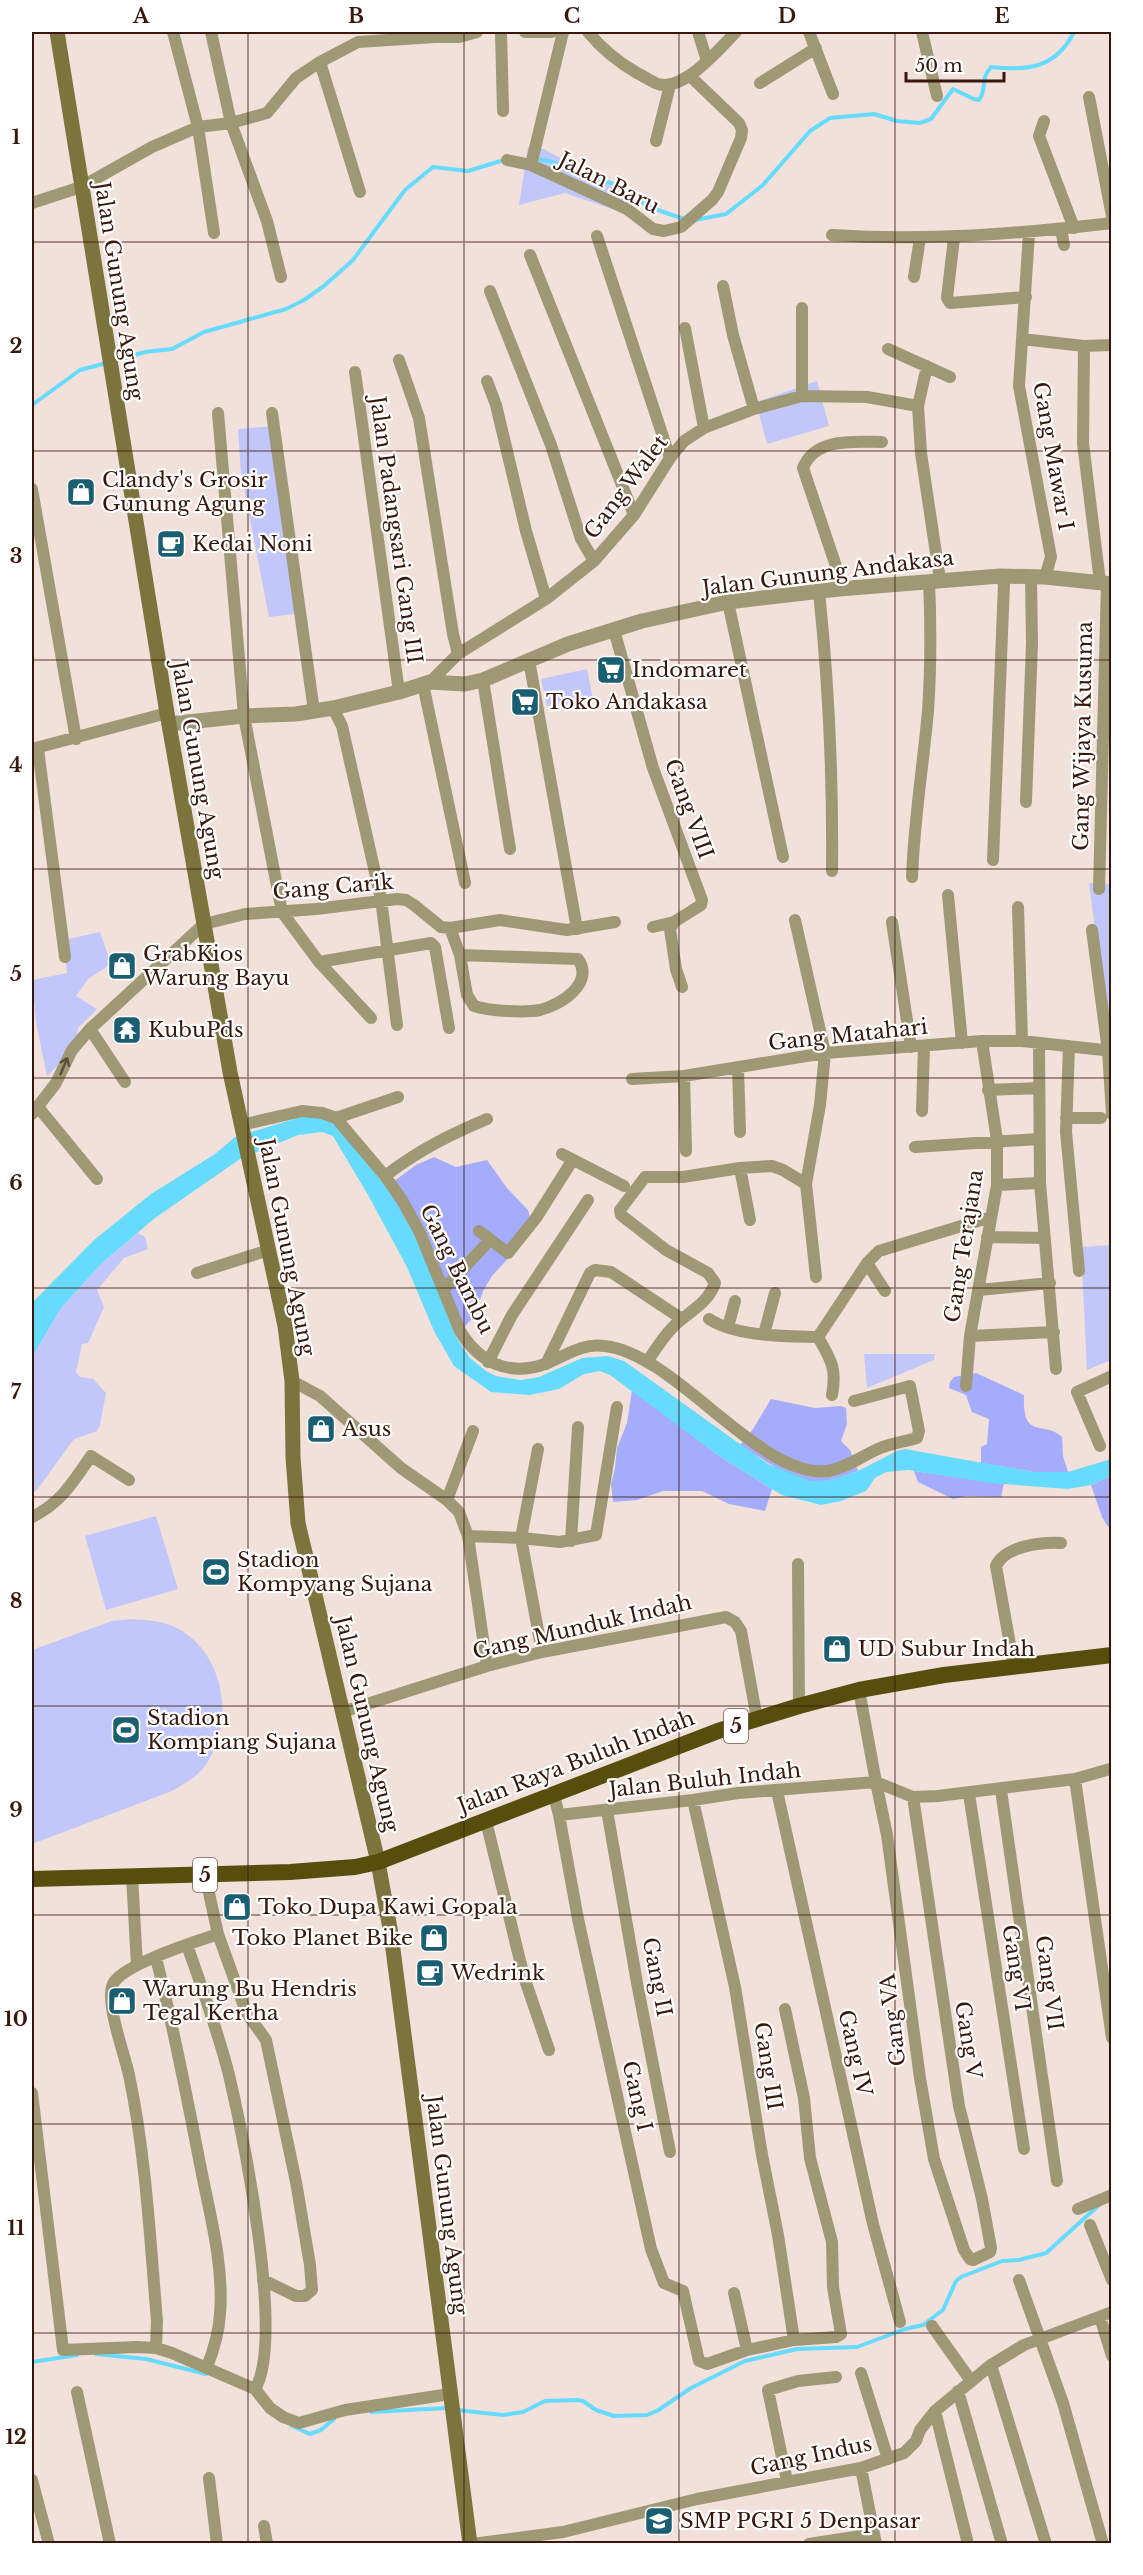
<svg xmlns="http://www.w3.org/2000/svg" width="1143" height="2575" font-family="'Libre Baskerville',serif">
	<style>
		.green { fill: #c1c7fa }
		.forest { fill: #a5acfb }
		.water { fill: #67dbfd }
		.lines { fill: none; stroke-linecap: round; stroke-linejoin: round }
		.stream { stroke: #67dbfd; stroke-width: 4 }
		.minor { stroke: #9e9875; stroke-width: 12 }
		.tertiary { stroke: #9e9875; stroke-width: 15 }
		.secondary { stroke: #7c733d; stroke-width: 15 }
		.trunk { stroke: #574d0c; stroke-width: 16 }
		.oneway { stroke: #614b37 }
		.grid { fill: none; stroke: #38180d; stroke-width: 1.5; stroke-opacity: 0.55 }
		.labels { text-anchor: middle; stroke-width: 4.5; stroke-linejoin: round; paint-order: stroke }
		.shield { fill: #fff; stroke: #745d56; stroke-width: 1.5 }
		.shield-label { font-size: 20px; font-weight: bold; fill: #38180d }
		.street-label { font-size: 21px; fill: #38180d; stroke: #fff }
		.poi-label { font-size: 21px; fill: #38180d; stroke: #fff; text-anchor: start }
		.neatline { fill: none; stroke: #38180d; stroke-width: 2 }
		.grid-label { font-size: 20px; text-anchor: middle; font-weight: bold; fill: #38180d }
	</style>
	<rect width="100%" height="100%" fill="#f2e0da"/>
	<path class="green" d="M528,147L544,149L612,187L647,221L565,193L519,205Z
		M817,381L829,426L767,444L756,402Z
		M274,426L303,613L269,617L241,473L238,429Z
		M587,669L593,700L547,706L541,679Z
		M1089,883L1111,884V1038L1109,1037Z
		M100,932L111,964L88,979L76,996L97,1009L78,1028L75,1049L47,1076L36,1022L32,980L67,973L64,940Z
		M138,1233L145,1237L148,1249L124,1258L97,1290L104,1307L88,1343L82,1344L76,1372L80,1377L93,1379L106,1393L100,1425L97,1431L74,1439L37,1490L32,1493L34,1454L32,1357L61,1308L101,1264Z
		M1111,1245V1360L1087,1370L1081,1247Z
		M864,1354H935L934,1360L867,1388Z
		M156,1516L178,1589L106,1610L85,1536Z
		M132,1619C147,1620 163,1621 177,1628C225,1653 236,1724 205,1766C197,1777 184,1784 172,1791L32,1844V1650L112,1621Z"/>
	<path class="forest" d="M434,1157L456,1167L487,1160L507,1188L528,1210L531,1221L527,1238L492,1276L483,1291L475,1315L456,1337L446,1310L386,1187L416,1165Z
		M976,1373L1024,1395C1022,1441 1044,1420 1062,1437L1063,1456L1068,1472H1034L981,1463V1447L987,1444L989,1419L972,1412L966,1395L949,1388L950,1382L954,1377Z
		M632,1390L719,1456L772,1489L765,1511L729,1504L702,1491H663L637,1500L613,1502L611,1484L615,1468L617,1448L627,1423Z
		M771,1399L815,1408L841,1406L846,1408L847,1424L841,1441L850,1450L858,1471C845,1475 830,1482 817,1482C792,1480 760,1458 740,1445L753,1429Z
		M914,1471L1004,1484L1001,1497L967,1496L953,1499L918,1482Z
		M1111,1476V1527H1108L1102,1517L1091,1485Z"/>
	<path class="water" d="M304,1116L328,1119L344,1134L386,1187L418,1240L456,1337L470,1358L486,1371L496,1376L521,1380L539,1377L582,1358L608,1356L624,1361L768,1464L810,1481L831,1480L858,1471L897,1451L905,1449L1034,1472H1068L1111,1459V1476L1091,1485L1068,1489L991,1483L908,1470L886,1472L875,1478L866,1491L841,1501L821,1505L782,1495L772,1489L719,1456L610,1375L600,1371L584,1374L559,1389L530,1395L491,1392L454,1366L434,1331L407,1267L368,1195L333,1136L322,1132L298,1135L240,1159L155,1218L101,1264L61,1308L32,1357V1303L94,1240L151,1194L215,1154L235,1137Z"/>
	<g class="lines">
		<path class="stream" d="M535,159L549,161L619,186C638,204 661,212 685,219
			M695,220L726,214L763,185L810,131L830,118L874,114L897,121L920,123L931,119L953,89L974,99L979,100C988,87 979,81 991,67C1028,71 1056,68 1074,32
			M114,361L145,352L172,349L204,332L286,309L304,300L324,286L353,260L405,190L433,167L468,171L504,160
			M32,405L80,370L107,363
			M96,2354L146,2359L206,2374
			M32,2362L77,2355
			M457,2410L503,2415L523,2412L545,2401L577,2400L583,2401L596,2410L614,2416L647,2415L657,2411L691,2388L745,2361L797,2349L857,2347L905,2329L923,2325L943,2310L956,2281L961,2277L1002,2261L1019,2260L1046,2253L1098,2206
			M371,2412L447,2408
			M292,2426L310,2434L321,2430L334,2419"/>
		<path class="minor" d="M173,32L198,127L214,233
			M211,32L231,123L267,221L281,277
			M501,32L503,111
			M525,32H552
			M588,32C602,49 618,62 637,73C644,76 651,82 658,84C684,92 720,48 736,32
			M698,32L707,61
			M809,32L833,94
			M922,32L937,96
			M320,62L360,192
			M760,83L816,48
			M1089,97L1112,216
			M1044,121L1039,136L1074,228
			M656,141L670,85
			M507,160L531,165L627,209L653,229L664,231L681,227L712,200L718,192L741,138L742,130L739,123L690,76
			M531,165L563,32
			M32,203L81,187L152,147L198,127L231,123L267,113L296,78L320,62L358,42L435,37H459L477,32
			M1061,229L1064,245
			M1029,233L1019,386L1051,557L1045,577
			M832,235C926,241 1018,234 1112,223
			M597,236L670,458
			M954,238L947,298L950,303L1026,297
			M530,255L634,515
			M914,277L920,238
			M723,286L733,335L754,409
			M490,291L551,445L581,539L594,561
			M802,308V396
			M685,328L704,428
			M1022,339L1084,346L1112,345
			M1084,346L1083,443L1100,582
			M888,349L950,377
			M399,360L419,418L453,634L458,654L430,682
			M927,366L918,406L921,453L940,580
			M355,372L399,692
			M487,381L496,405L526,531L546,599
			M218,413L244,716L282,912L319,962L371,1018
			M272,413L314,711
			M32,489L76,739
			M839,589V575L803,468C815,437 855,442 882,442
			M819,592C829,687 833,775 832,871
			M728,602L783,857
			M614,630L653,768L702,900L701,905L674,922L670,929L676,969L682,987
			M458,654L546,599L594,561L634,515L670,458L684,441L704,428L754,409L802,396L867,397L918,406
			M529,660L577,929
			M483,680L510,849
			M423,684L465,883
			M333,708L342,726L381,899L397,1025
			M32,749L167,713
			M38,749L65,957
			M1026,802L1032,643L1031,577
			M993,860L1004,584L1000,576
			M912,877C914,821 923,766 928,711C931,667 931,625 929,581
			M1099,889L1107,584
			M948,895L962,1043
			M1018,907L1022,1041
			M892,922L911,1047
			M653,927L674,922
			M450,928L460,955L467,995L474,1006C489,1011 524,1013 540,1010C561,1005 595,983 578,959L460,955
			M1092,930L1108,1051L1112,1114
			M319,962L431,943L435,947L449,1028
			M90,1029L125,1082
			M1039,1043L1040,1183L1056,1369
			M1069,1046L1066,1132L1079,1271
			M738,1068L740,1132
			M684,1076L686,1151
			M632,1079L684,1076L825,1053L982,1041H1022L1112,1051
			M988,1090L1039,1088
			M38,1107L97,1179
			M922,1111L924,1047
			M32,1114L56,1083L72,1050L90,1029L204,924L245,914L316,909L397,899L406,900L414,905L441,927L450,928L500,920L567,930L615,922
			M336,1118L398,1097
			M1066,1118H1101
			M241,1125L302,1111L322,1113L336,1118L385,1176L402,1200L420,1233L460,1331C479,1362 508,1377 545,1364C566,1356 581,1343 604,1346C676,1353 759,1479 828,1471C846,1468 862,1456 878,1449C891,1443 904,1442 917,1438L919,1431L910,1386L854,1401
			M915,1147L1039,1139
			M562,1154L624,1186
			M740,1168L750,1220
			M385,1176C419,1150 449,1135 487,1119
			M806,1184L816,1277
			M997,1185L1040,1183
			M479,1231L508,1253L536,1218L572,1161
			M987,1237L1044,1238
			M867,1263L885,1291
			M197,1273L269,1250
			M444,1289L490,1240
			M979,1290L1050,1283
			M709,1319C737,1337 786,1336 818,1337
			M728,1327L735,1301
			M764,1334L775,1293
			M970,1336L1054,1332
			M488,1362L512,1315L588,1200
			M647,1362C655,1350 663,1337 673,1327C688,1312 708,1304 715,1283L708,1273L666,1250L621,1215L620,1210L645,1177H683L740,1168L772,1166L783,1170L806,1184L820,1105L825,1053L795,920
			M546,1364L590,1273L595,1270L611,1272L682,1319
			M292,1381L320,1396L401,1468L447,1500L459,1512L468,1536L487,1666
			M966,1386L970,1336L997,1185V1140L982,1041
			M832,1395C837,1368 831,1360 818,1337L867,1263L879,1251L991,1217
			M1100,1446L1077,1392L1112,1376
			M447,1500L473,1431
			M32,1517C61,1503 73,1482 91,1456L129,1480
			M468,1536L521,1538L538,1449
			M571,1541L578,1427
			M798,1564L799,1706
			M542,1652L521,1538L560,1542L596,1535L617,1407
			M1014,1667L996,1566C1005,1546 1041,1542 1061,1543
			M859,1690L876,1782L913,1797L938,1796L1075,1779L1110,1769
			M342,1712L487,1666L542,1652L726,1617L735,1622L741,1631L757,1719
			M1075,1779L1112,2038
			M1001,1790L1057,2181
			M777,1791L873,2224L900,2322
			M969,1794L1024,2149
			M554,1795L559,1815L693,1800L738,1793L876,1782L887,1835L920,2078L934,2159L964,2250L970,2259L973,2260L990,2252L991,2248L982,2199L959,2106L913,1797
			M693,1800L735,1987L762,2155L778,2235L794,2340
			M607,1810L637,1983L670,2152
			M559,1815L578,1919L651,2249L664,2283L683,2291L699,2361L707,2364L747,2350L794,2340L836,2337L841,2334L833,2287L832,2242L810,2158L804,2098L785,2009
			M486,1821L524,1977L549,2050
			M132,1876L137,1965
			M218,1934L246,2012L266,2040L296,2182L310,2265L312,2290L305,2296H296L263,2280
			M187,1945C202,1988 218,2031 229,2075C243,2135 285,2339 255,2389
			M156,1958C174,2028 187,2098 201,2169C210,2215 224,2266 220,2314C219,2333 214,2349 207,2367
			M32,2093L63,2350L137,2347L156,2348L172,2353L255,2389L270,2408L283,2417L299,2423L345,2410L450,2394
			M1078,2209L1112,2195
			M1090,2225L1112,2280
			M1019,2280L1063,2403L1103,2544
			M734,2293L747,2350
			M1100,2317L1112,2356
			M932,2326L971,2381
			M156,2348L157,2321C150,2239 146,2156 129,2075C125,2055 103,1998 114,1982C127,1963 195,1942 218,1934L205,1875
			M991,2365L1046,2544
			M861,2373L888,2459
			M958,2391L1002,2544
			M77,2392L110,2544
			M935,2411L968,2544
			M861,2468L876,2544
			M209,2478L217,2544
			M32,2480L49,2544
			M787,2481L768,2390L798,2381L836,2377
			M264,2526L267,2544
			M472,2544L563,2532L697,2499L861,2468L904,2453L916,2441L920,2430L935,2411L991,2365L1024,2345L1112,2312
			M809,2544L874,2534"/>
		<path class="tertiary" d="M169,724L244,716L296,714L333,708L399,692L430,682L465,684L483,680L568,644L642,621L728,602L839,589L1000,576L1045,577L1112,584"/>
		<path class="secondary" d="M57,32L167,713L204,924L230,1072L285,1326L292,1381L293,1457L298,1523L378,1862L391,1934L470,2544"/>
		<path class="trunk" d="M32,1879L290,1872L355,1867L378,1862L718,1731L799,1706L859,1690L944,1675L1112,1655"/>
	</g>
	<defs><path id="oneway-shaft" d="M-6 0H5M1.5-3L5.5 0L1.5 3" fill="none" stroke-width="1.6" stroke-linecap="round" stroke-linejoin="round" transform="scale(1.5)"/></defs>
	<use class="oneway" href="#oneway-shaft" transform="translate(64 1066) rotate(-67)"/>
	<path class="grid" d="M248,32V2544M464,32V2544M679,32V2544M895,32V2544M32,242H1112M32,451H1112M32,660H1112M32,869H1112M32,1078H1112M32,1288H1112M32,1497H1112M32,1706H1112M32,1915H1112M32,2124H1112M32,2333H1112"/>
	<defs>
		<g id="shop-square" transform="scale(1.5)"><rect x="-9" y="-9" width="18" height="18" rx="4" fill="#1a5e71" stroke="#fff"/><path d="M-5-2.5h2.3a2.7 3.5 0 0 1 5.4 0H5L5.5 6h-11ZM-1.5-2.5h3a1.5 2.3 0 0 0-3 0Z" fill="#fff"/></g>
		<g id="cafe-square" transform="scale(1.5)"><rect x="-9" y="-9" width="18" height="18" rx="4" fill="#1a5e71" stroke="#fff"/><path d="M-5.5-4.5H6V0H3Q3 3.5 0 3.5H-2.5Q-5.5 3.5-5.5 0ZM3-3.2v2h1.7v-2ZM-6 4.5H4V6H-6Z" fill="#fff"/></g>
		<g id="supermarket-square" transform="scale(1.5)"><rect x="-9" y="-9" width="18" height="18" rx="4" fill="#1a5e71" stroke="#fff"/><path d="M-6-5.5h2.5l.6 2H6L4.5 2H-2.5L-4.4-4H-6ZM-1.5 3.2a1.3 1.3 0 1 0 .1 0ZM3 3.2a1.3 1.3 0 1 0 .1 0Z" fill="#fff"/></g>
		<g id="temple-square" transform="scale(1.5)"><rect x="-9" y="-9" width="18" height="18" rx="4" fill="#1a5e71" stroke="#fff"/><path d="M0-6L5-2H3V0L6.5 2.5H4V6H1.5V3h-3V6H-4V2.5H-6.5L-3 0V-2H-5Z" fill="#fff"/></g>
		<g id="stadium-square" transform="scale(1.5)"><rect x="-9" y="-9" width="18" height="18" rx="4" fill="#1a5e71" stroke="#fff"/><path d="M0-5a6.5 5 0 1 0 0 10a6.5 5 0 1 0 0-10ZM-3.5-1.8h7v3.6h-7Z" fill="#fff"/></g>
		<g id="school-square" transform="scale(1.5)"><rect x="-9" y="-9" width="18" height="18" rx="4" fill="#1a5e71" stroke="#fff"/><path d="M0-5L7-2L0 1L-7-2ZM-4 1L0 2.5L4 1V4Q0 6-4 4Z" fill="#fff"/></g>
	</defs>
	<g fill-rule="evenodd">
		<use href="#shop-square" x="81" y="492"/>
		<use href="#cafe-square" x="171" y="544"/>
		<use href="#supermarket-square" x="611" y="670"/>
		<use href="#supermarket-square" x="525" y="702"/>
		<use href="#shop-square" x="122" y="966"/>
		<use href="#temple-square" x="127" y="1030"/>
		<use href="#shop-square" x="321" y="1429"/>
		<use href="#stadium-square" x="216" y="1572"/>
		<use href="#shop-square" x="837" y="1649"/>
		<use href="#stadium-square" x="126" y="1730"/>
		<use href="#shop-square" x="237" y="1907"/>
		<use href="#shop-square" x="434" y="1938"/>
		<use href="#cafe-square" x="430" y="1973"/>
		<use href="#shop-square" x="122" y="2001"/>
		<use href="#school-square" x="659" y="2521"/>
	</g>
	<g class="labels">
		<g class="shield">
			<rect x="724" y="1709" width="24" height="34" rx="4.5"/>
			<rect x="193" y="1858" width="24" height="34" rx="4.5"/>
		</g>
		<g class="shield-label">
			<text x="736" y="1733">5</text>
			<text x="205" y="1882">5</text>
		</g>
		<g class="street-label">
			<text transform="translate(609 183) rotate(27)" y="7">Jalan Baru</text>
			<text transform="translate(119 291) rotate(81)" y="7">Jalan Gunung Agung</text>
			<text transform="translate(1053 456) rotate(80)" y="7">Gang Mawar I</text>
			<text transform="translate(626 487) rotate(-53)" y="7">Gang Walet</text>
			<text transform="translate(396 530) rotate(82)" y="7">Jalan Padangsari Gang III</text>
			<text transform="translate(828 573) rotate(-7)" y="7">Jalan Gunung Andakasa</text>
			<text transform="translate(1083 736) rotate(-89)" y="7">Gang Wijaya Kusuma</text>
			<text transform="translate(198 770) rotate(80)" y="7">Jalan Gunung Agung</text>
			<text transform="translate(689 809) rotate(70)" y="7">Gang VIII</text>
			<text transform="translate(333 887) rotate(-5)" y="7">Gang Carik</text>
			<text transform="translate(848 1035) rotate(-6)" y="7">Gang Matahari</text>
			<text transform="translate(964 1246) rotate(-81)" y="7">Gang Terajana</text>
			<text transform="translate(287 1247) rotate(79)" y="7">Jalan Gunung Agung</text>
			<text transform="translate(457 1269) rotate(64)" y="7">Gang Bambu</text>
			<text transform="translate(582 1627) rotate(-13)" y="7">Gang Munduk Indah</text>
			<text transform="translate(367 1724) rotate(77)" y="7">Jalan Gunung Agung</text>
			<text transform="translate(576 1762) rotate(-21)" y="7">Jalan Raya Buluh Indah</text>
			<text transform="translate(705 1780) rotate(-6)" y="7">Jalan Buluh Indah</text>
			<text transform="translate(1016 1968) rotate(81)" y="7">Gang VI</text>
			<text transform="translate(657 1977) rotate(79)" y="7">Gang II</text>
			<text transform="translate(1049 1983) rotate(82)" y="7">Gang VII</text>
			<text transform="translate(893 2020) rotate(-97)" y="7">Gang VA</text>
			<text transform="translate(968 2040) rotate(81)" y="7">Gang V</text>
			<text transform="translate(855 2053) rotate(77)" y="7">Gang IV</text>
			<text transform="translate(768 2066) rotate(81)" y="7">Gang III</text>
			<text transform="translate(637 2096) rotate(77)" y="7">Gang I</text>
			<text transform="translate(447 2205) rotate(83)" y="7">Jalan Gunung Agung</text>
			<text transform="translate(811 2456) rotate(-12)" y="7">Gang Indus</text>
		</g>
		<g class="poi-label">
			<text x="102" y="487">Clandy's Grosir<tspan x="102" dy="24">Gunung Agung</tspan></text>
			<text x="192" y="551">Kedai Noni</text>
			<text x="632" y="677">Indomaret</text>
			<text x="546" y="709">Toko Andakasa</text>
			<text x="143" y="961">GrabKios<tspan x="143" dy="24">Warung Bayu</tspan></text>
			<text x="148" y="1037">KubuPds</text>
			<text x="342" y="1436">Asus</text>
			<text x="237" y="1567">Stadion<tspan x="237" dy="24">Kompyang Sujana</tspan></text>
			<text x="858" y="1656">UD Subur Indah</text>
			<text x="147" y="1725">Stadion<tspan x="147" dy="24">Kompiang Sujana</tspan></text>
			<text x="258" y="1914">Toko Dupa Kawi Gopala</text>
			<text x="413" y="1945" text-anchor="end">Toko Planet Bike</text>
			<text x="451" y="1980">Wedrink</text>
			<text x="143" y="1996">Warung Bu Hendris<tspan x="143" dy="24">Tegal Kertha</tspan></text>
			<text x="680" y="2528">SMP PGRI 5 Denpasar</text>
		</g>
	</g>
	<rect width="1143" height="2575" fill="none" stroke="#ffffff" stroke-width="66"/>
	<path d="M906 72v9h98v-9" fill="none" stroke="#38180d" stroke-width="3"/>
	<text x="915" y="72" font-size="18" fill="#38180d" stroke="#ffffff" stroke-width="4.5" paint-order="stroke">50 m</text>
	<rect x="33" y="33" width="1077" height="2509" class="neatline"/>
	<g class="grid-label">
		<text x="141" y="23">A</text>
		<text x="356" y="23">B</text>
		<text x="572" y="23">C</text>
		<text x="787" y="23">D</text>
		<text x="1002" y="23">E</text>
		<text x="16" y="144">1</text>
		<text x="16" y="353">2</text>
		<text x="16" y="563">3</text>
		<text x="16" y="772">4</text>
		<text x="16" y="981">5</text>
		<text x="16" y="1190">6</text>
		<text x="16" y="1399">7</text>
		<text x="16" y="1608">8</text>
		<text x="16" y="1817">9</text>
		<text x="16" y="2026">10</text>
		<text x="16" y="2235">11</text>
		<text x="16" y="2444">12</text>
	</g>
</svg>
